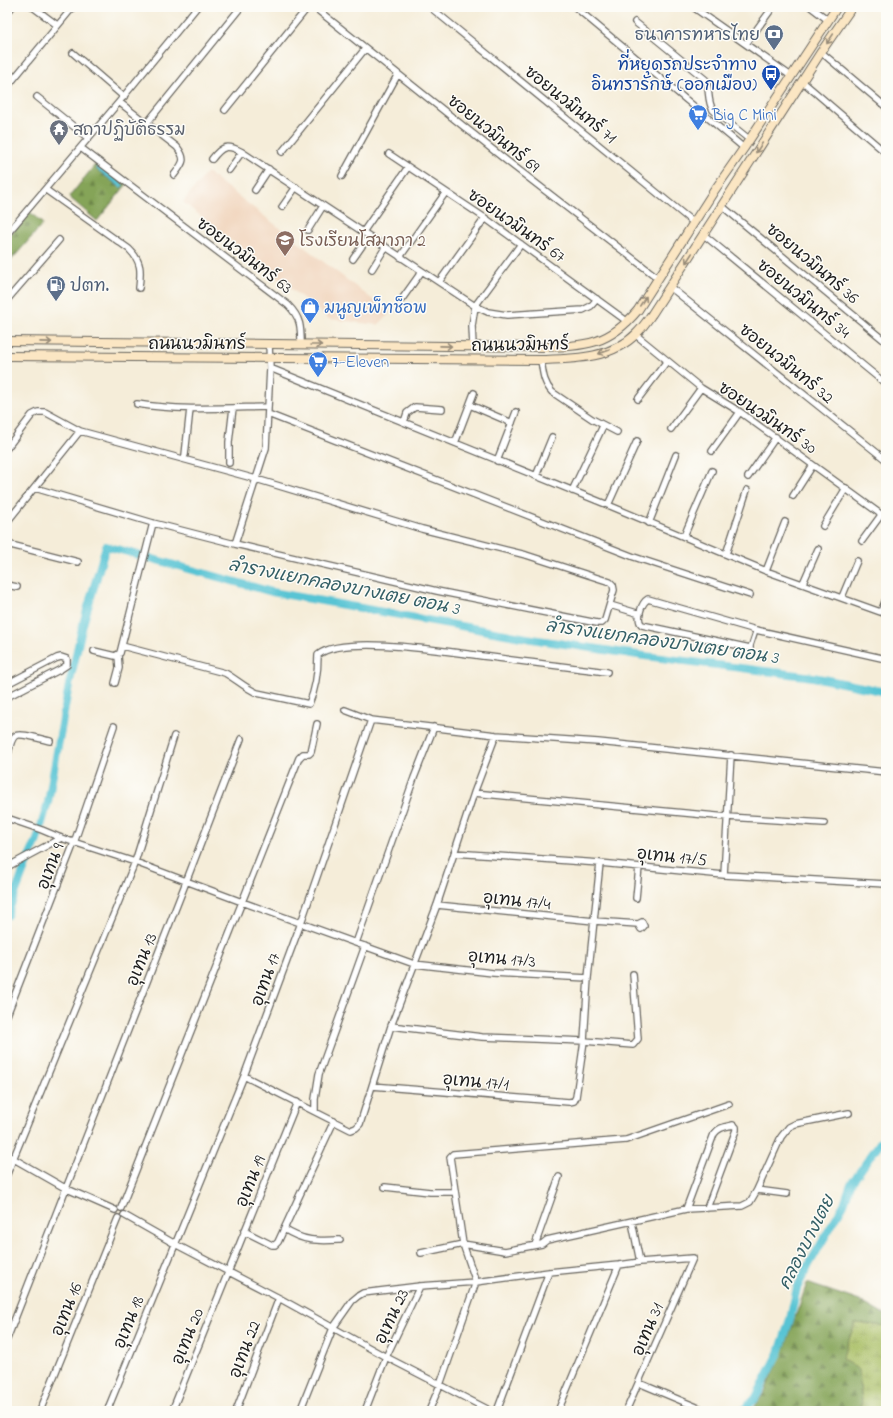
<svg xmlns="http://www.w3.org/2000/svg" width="893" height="1418" font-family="'Indie Flower','Playpen Sans Thai',sans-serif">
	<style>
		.built { fill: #f1d5bd }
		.forest { fill: url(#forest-firs); stroke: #50603a }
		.wetland { fill: url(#wetland-marsh); stroke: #626c3f }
		.water { fill: url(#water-ripples); stroke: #3a7078 }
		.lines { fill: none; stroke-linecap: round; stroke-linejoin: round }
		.canal { stroke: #59c4d4; stroke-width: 8 }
		.pedestrian-casing { stroke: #68655e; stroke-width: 6 }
		.minor-casing { stroke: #68655e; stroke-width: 8 }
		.secondary-casing { stroke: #68655e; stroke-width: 10 }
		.pedestrian { stroke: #fff; stroke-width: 4 }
		.minor { stroke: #fff; stroke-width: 5.5 }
		.secondary { stroke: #fbe6c3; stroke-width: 8 }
		.oneway { stroke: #978b78 }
		.labels { text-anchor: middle; stroke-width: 3; stroke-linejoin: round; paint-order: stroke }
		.service-label { font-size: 17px; fill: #4e5e75; stroke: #fdfcf7; text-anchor: end }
		.transit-label { font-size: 17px; fill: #164399; stroke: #fdfcf7; text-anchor: end }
		.street-label { font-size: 17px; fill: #1c1c1c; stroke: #fdfcf7 }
		.shop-label { font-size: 17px; fill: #366cbe; stroke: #fdfcf7; text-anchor: start }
		.worship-label { font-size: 17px; fill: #5b616d; stroke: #fdfcf7; text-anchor: start }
		.education-label { font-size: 17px; fill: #785e54; stroke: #fdfcf7; text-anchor: start }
		.water-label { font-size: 18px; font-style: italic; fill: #345f66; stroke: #fdfcf7 }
	</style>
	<defs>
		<pattern id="forest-firs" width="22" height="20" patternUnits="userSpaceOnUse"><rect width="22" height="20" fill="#85a458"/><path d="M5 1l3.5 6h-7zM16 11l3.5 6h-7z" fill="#6c8548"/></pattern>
		<pattern id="wetland-marsh" width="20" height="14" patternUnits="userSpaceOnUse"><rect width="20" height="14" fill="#a7bd62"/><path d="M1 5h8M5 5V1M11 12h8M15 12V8" fill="none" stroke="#8fa254"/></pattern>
		<pattern id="water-ripples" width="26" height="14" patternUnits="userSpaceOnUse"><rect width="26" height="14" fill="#59c4d4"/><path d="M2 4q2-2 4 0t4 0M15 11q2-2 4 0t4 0" fill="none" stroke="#4da8b5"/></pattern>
	</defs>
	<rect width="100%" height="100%" fill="#fdfcf7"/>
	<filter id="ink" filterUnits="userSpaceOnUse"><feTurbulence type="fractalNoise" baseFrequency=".025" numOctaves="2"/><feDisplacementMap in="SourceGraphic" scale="8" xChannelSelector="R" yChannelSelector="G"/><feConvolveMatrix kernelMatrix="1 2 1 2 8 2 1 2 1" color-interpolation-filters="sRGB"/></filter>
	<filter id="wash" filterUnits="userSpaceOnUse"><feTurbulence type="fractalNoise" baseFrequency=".012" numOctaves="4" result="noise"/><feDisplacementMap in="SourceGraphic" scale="16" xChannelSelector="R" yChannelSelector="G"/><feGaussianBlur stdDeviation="0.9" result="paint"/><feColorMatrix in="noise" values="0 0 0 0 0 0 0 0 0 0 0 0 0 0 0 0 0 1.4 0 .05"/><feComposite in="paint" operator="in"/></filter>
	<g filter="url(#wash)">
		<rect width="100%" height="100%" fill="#f5edd9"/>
		<path class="built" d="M207,172L390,313L378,325L329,319L183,202Z"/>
		<path class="forest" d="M98,161L127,184L97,221L69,197Z
			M30,212L43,224L7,265V238Z
			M807,1283L860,1301L886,1316V1326L855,1323L842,1359L859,1369L862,1404L860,1411H752L765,1391L786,1344Z"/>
		<path class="wetland" d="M855,1323L886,1326V1411H860L862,1404L859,1370L842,1359Z"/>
		<path class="water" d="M99,165L124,185L121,188L96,169Z"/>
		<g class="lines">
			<path class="canal" d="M7,915L27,862L37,840L48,802L69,685L83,624L106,546L272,592L538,640L645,656L813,677L886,692
				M742,1411L755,1399L779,1353L790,1319L797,1288L807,1268L844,1204L851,1184L886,1134"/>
		</g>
	</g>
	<g filter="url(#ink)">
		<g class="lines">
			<g class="pedestrian-casing">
				<path id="pedestrian" d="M750,648L756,630"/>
			</g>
			<g class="minor-casing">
				<path id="minor" d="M33,7L57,25
					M314,7L507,161L658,278
					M430,7L694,223
					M575,7L744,148
					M693,7L791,76
					M811,7L828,20
					M7,13L12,7
					M635,22L706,80C710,90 707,101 713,110L750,140
					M746,44L773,7
					M821,52L886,107
					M73,53L124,97
					M803,82L886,153
					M7,87L73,7
					M37,97L88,138
					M119,102L177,147C187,160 183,163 174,175
					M225,110L308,7
					M147,123L241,7
					M81,148L288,305C301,318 301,327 301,345
					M282,152L365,49
					M389,154L485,218L628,322
					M212,159C222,146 227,144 242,152L475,306L488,312L507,315L583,310L591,306L597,299
					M229,170L242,152
					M342,176L398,74
					M46,190L129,249C142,262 141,271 139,288
					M255,190L269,169
					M722,206L886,342
					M282,207L296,187
					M308,230L323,206
					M363,232L408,167
					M7,234L119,102L197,7
					M704,235L886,384
					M400,257L446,192
					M353,259L369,236
					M372,269L385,248
					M439,282L485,218
					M670,287L886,460
					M402,299L422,271
					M7,300L59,240
					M636,335L701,388L740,412L886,518
					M473,346L472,326L475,306L521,244
					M541,360C543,372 543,382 552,392L592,419L617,432
					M270,368L608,505L766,571L886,614
					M638,399L667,361
					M137,404C180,411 224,408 268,407
					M470,405L512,423
					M268,414L634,557L750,595
					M404,422L407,413L415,407L442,409
					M671,429L701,388
					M455,443L474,393
					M7,448L32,415L38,412H45L80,431L256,479L422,529L526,555L610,582L613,585L614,590L605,620L602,623H597L437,591L235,544L153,523L35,488
					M712,451L740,412
					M185,455L190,409
					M497,461L516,412
					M229,463V442L233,408
					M536,476L552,437
					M748,477L776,437
					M572,491L603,426
					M793,496L813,465
					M608,505L637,441
					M7,522L80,431
					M649,523L676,455
					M823,526L846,488
					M684,536L712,471
					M862,541L881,515
					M7,544L78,562
					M235,544L266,448L270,368L269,344
					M726,554L747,490
					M766,571L785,522
					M803,583L818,549
					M7,585L17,587
					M842,597L857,561
					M610,605L640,614
					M881,612L886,599
					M122,646L225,673C236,679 245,688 257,693L309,704C316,688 318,673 318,655C345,633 461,654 498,658C534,663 570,667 607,672
					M750,648L642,625C636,620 641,603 648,599L756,630L886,659
					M94,651L115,656L120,653L153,523
					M115,683L119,668L118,655
					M7,684L57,658L61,657L67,659V665L61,669L7,697
					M345,710L371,720L496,735L598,742L886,772
					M7,758C9,752 10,740 15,736C20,732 43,740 50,741
					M474,793L727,817L824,823
					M7,818L42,830L61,838L135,862L242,902L414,964L493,973L588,978
					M454,853L600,863L724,875L886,884
					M7,867L61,838
					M724,875L731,755
					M636,898L639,867
					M437,905L594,921L638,924L642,922L644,926L641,929L638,924
					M356,943L414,778L434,727
					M7,1015L74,843L114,726
					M391,1026L482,1037L584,1041L633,1045L638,1039L633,974
					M244,1076L351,1130L356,1128L360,1124L391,1026L437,905L474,793L496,735
					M372,1086L569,1102L574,1101L576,1097L584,1041L588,978L600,863
					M315,1111V1099L319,1074L365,946
					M7,1155L65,1188L115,1210
					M7,1174L135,862L174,736
					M385,1187L430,1192H455
					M757,1190L781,1137L789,1127L795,1124L849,1113
					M121,1208L299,758L303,754H309L311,752L317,724
					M686,1209L714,1134C719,1127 725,1127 733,1125L736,1127V1130L707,1208
					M124,1215L175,1244L279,1298L386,1357L491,1411
					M632,1222L640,1262
					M284,1229C304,1242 318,1241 340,1240
					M244,1231L272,1245H275L278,1242L334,1121
					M535,1245L559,1177
					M421,1253L463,1244L505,1251L542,1244L547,1240L686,1209L742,1206L750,1202L757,1190L787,1194
					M7,1339L186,882L241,739
					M639,1383L706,1411
					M40,1411L118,1218
					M107,1411L244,1076L301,923L371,720
					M172,1411L297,1102
					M236,1411L279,1298
					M300,1411L333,1328L352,1301L358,1296L363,1293L420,1286L476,1282L549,1272L619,1265L640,1262L693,1258L626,1411
					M365,1411L386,1357L420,1286
					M429,1411L440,1385L476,1282L463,1244L450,1157L453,1154L626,1140L729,1104
					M497,1411L549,1272
					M558,1411L619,1265"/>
			</g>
			<g class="secondary-casing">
				<path id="secondary" d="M7,341L543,347C586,346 609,345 638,310L714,191L744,148L837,7
					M7,356L541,360C574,359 612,359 637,333C643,327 647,321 652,314L821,52L852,7"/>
			</g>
			<use href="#pedestrian" class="pedestrian"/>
			<use href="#minor" class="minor"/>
			<use href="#secondary" class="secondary"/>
		</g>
		<defs><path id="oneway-shaft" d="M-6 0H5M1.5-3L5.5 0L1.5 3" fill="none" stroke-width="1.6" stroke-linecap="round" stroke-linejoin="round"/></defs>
		<g class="oneway">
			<use href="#oneway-shaft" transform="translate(830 39) rotate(124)"/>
			<use href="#oneway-shaft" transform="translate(759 148) rotate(123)"/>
			<use href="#oneway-shaft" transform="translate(689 258) rotate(123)"/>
			<use href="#oneway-shaft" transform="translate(643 301) rotate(-57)"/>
			<use href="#oneway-shaft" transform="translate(46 342) rotate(1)"/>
			<use href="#oneway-shaft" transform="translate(316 345)"/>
			<use href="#oneway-shaft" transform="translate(446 346) rotate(1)"/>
			<use href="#oneway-shaft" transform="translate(604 352) rotate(161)"/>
		</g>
	</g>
	<defs>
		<g id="bank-pin" transform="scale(1)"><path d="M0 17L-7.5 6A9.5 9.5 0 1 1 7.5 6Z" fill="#5c6f8a" stroke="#fdfcf7"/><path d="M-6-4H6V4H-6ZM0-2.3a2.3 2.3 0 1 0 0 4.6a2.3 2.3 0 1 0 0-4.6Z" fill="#fff"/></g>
		<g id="bus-pin" transform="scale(1)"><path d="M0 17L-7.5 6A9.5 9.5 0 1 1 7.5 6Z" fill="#1a4fb4" stroke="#fdfcf7"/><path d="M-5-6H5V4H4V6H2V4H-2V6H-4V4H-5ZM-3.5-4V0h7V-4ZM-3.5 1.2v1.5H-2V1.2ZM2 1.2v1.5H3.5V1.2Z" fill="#fff"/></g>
		<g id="supermarket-pin" transform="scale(1)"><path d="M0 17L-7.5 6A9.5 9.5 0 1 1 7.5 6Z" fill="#3f7fe0" stroke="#fdfcf7"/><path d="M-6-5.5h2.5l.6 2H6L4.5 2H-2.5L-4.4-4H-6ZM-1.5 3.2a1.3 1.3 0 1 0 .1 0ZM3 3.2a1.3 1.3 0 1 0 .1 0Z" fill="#fff"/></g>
		<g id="temple-pin" transform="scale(1)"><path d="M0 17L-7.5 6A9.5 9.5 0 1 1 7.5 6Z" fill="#6b7280" stroke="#fdfcf7"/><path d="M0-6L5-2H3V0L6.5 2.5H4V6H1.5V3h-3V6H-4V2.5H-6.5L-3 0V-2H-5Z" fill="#fff"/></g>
		<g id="school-pin" transform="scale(1)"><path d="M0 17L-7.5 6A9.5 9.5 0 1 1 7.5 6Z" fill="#8d6e63" stroke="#fdfcf7"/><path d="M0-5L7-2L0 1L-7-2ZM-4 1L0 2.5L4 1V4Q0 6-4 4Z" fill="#fff"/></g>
		<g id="fuel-pin" transform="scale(1)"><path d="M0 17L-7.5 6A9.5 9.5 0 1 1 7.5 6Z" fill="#5c6f8a" stroke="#fdfcf7"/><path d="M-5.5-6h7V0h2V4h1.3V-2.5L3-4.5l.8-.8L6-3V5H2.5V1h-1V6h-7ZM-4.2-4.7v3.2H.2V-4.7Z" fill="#fff"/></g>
		<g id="shop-pin" transform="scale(1)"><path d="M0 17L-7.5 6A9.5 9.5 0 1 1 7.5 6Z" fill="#3f7fe0" stroke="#fdfcf7"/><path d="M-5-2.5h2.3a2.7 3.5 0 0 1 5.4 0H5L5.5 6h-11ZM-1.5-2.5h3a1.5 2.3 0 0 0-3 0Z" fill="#fff"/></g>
	</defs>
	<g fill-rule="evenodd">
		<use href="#bank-pin" x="774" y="34"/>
		<use href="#bus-pin" x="771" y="74"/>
		<use href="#supermarket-pin" x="698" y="114"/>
		<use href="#temple-pin" x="59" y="129"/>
		<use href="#school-pin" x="285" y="240"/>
		<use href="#fuel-pin" x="56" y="285"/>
		<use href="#shop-pin" x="310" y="307"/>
		<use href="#supermarket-pin" x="318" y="361"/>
	</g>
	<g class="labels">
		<g class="service-label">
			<text x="760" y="40">ธนาคารทหารไทย</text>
			<text x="70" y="291" text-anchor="start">ปตท.</text>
		</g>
		<g class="transit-label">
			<text x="757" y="70">ที่หยุดรถประจำทาง<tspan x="757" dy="20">อินทรารักษ์ (ออกเมือง)</tspan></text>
		</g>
		<g class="street-label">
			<text transform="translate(571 104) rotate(39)" y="6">ซอยนวมินทร์ 71</text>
			<text transform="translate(494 133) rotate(39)" y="6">ซอยนวมินทร์ 69</text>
			<text transform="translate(517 225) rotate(35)" y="6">ซอยนวมินทร์ 67</text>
			<text transform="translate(245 255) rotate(37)" y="6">ซอยนวมินทร์ 63</text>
			<text transform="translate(813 263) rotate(40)" y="6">ซอยนวมินทร์ 36</text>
			<text transform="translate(804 298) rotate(39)" y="6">ซอยนวมินทร์ 34</text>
			<text x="197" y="349">ถนนนวมินทร์</text>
			<text transform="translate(520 344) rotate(-1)" y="6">ถนนนวมินทร์</text>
			<text transform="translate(787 363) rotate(39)" y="6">ซอยนวมินทร์ 32</text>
			<text transform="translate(768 417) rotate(34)" y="6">ซอยนวมินทร์ 30</text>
			<text transform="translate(672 856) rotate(6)" y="6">อุเทน 17/5</text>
			<text transform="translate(50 866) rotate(-69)" y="6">อุเทน 9</text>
			<text transform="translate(517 900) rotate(6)" y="6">อุเทน 17/4</text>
			<text transform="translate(502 958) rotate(5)" y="6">อุเทน 17/3</text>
			<text transform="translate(141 959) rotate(-68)" y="6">อุเทน 13</text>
			<text transform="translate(265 979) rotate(-70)" y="6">อุเทน 17</text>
			<text transform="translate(476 1081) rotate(5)" y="6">อุเทน 17/1</text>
			<text transform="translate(250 1181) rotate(-68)" y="6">อุเทน 19</text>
			<text transform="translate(66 1309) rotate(-68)" y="6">อุเทน 16</text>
			<text transform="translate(391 1316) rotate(-65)" y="6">อุเทน 23</text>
			<text transform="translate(128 1322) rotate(-68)" y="6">อุเทน 18</text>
			<text transform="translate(647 1329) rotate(-67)" y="6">อุเทน 31</text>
			<text transform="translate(187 1336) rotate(-68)" y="6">อุเทน 20</text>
			<text transform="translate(244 1349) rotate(-69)" y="6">อุเทน 22</text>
		</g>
		<g class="shop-label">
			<text x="712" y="120">Big C Mini</text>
			<text x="324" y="313">มนูญเพ็ทช็อพ</text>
			<text x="332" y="367">7-Eleven</text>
		</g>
		<g class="worship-label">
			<text x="73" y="135">สถาปฏิบัติธรรม</text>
		</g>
		<g class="education-label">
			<text x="299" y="246">โรงเรียนโสมาภา 2</text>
		</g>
		<g class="water-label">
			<text transform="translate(344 586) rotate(11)" y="6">ลำรางแยกคลองบางเตย ตอน 3</text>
			<text transform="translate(662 641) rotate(8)" y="6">ลำรางแยกคลองบางเตย ตอน 3</text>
			<text transform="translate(806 1242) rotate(-63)" y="6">คลองบางเตย</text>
		</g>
	</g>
	<rect width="893" height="1418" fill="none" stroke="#fdfcf7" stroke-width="24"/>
</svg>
